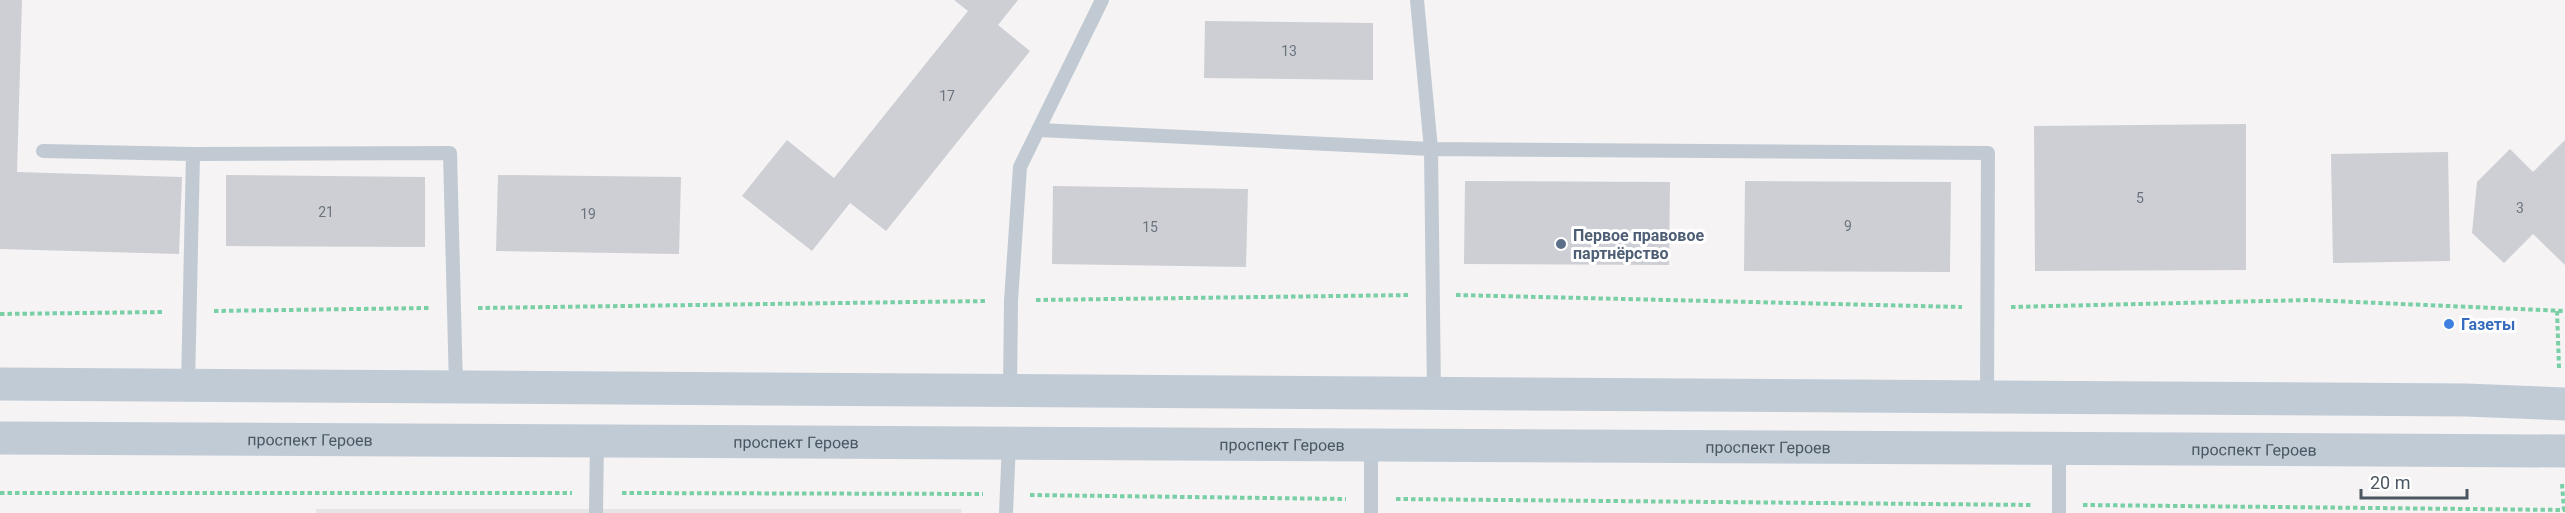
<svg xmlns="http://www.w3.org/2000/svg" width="2565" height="513" font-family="Roboto,sans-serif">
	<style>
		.education { fill: #e6e4e5 }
		.building { fill: #cdcfd5 }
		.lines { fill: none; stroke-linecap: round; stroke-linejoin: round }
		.path { stroke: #7ad0a6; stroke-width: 4; stroke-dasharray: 4.5 3; stroke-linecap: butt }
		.service { stroke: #c1cad2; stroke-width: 14 }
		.secondary { stroke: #c1cbd6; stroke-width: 33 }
		.service-dot { fill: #5c6f8a; stroke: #fff; stroke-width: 2 }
		.shop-dot { fill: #3f7fe0; stroke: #fff; stroke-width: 2 }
		.labels { text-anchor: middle; stroke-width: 6; stroke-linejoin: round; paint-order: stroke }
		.number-label { font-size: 14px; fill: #6b747e }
		.service-label { font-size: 16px; font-weight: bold; fill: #4e5e75; stroke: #fff; text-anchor: start }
		.shop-label { font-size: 16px; font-weight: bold; fill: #366cbe; stroke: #fff; text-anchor: start }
		.street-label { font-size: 16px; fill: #4a5661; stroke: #fff }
	</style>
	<rect width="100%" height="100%" fill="#f5f3f3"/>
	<path class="education" d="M316,509H962L961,513H316Z"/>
	<path class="building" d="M0,0H22L17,172L182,177L179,254L0,249Z
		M954,0H1018L998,25L1030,51L886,231L850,203L812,251L742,196L787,140L834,178L968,11Z
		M1205,21L1373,23V80L1204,78Z
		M2246,124V270L2035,271L2034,126Z
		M2565,140V265L2533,234L2504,263L2472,233L2477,182L2510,149L2533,172Z
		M2448,152L2450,261L2333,263L2331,154Z
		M226,175L425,177V247L226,246Z
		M498,175L681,177L679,254L496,251Z
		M1465,181L1670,182L1669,265L1464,264Z
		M1745,181L1951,182L1950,272L1744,271Z
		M1053,186L1248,189L1246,267L1052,264Z"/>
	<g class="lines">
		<path class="path" d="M1456,295L1962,307
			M1036,300L1410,295
			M2011,307L2309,300L2565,311
			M478,308L987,301
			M214,311L429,308
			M2557,311L2559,368
			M0,314L165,312
			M2562,484L2564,510
			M0,493H572
			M622,493L983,494
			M1030,495L1346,499
			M1396,499L2033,505
			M2083,505L2565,510"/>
		<path class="service" d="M1417,0L1431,149L1434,393
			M1039,130L1431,149L1988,153L1987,397
			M43,151L193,154L450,153L456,387
			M188,385L193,154
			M1010,390L1011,301L1020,167L1102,0
			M596,513L597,441
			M1006,513L1009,443
			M1371,513V446
			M2059,513V449"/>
		<g class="secondary">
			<path d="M0,384L2466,400L2565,404"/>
			<path id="s1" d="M0,438L2565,451"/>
		</g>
	</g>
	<circle class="service-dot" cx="1561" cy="244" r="6"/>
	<circle class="shop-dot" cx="2449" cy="324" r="6"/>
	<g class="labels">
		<g class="number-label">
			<text x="1289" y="56">13</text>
			<text x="947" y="101">17</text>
			<text x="2140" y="203">5</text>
			<text x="2520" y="213">3</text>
			<text x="326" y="217">21</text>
			<text x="588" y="219">19</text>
			<text x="1848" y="231">9</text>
			<text x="1150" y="232">15</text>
		</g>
		<g class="service-label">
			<text x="1573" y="241">Первое правовое<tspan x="1573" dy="18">партнёрство</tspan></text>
		</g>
		<g class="shop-label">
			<text x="2461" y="330">Газеты</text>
		</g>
		<g class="street-label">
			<text dy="6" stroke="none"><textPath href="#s1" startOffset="310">проспект Героев</textPath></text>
			<text dy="6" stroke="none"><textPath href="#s1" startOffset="796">проспект Героев</textPath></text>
			<text dy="6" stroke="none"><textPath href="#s1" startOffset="1282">проспект Героев</textPath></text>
			<text dy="6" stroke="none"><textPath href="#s1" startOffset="1768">проспект Героев</textPath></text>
			<text dy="6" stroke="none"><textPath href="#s1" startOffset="2254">проспект Героев</textPath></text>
		</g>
	</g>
	<path d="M2361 489v9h106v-9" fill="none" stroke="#4a5661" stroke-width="3"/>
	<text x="2370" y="489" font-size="18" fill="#4a5661" stroke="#ffffff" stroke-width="4.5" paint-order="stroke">20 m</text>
</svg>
